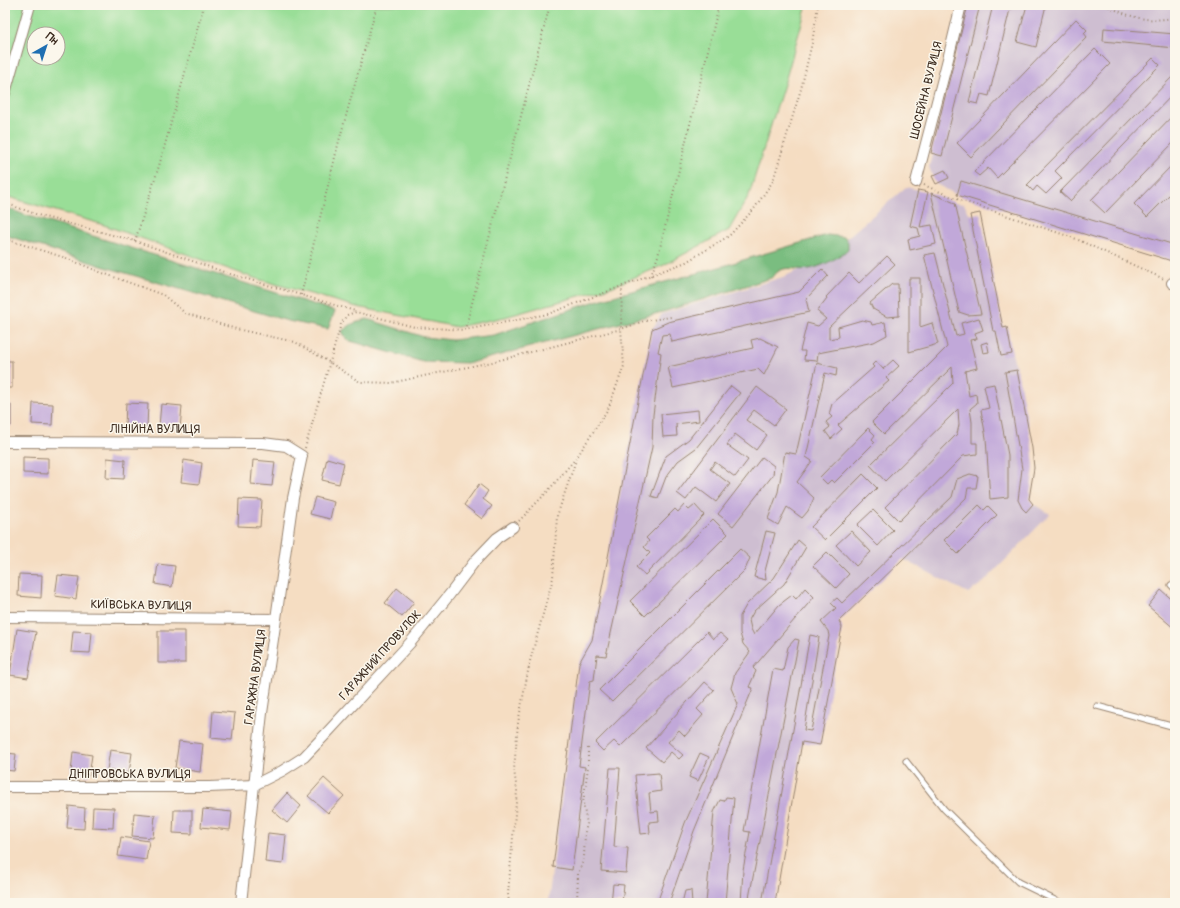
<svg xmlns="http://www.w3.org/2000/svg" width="1180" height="908" font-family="Pangolin,sans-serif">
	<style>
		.industrial { fill: #cebed1 }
		.green { fill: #99de97; stroke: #6a845a; fill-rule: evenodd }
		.forest { fill: #7abd80; stroke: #5a744f }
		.building { fill: #c1a8d9 }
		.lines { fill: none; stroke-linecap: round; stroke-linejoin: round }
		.service-casing { stroke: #988470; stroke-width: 7 }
		.minor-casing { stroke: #988470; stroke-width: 12 }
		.path { stroke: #988470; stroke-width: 2; stroke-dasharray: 1 3; stroke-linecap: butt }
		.service { stroke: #fff; stroke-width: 5 }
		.minor { stroke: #fff; stroke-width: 10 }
		.labels { text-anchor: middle; stroke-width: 3; stroke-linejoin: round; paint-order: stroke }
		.street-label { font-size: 12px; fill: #3b2a1e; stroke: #fbf7ec }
	</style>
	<rect width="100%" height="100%" fill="#fbf7ec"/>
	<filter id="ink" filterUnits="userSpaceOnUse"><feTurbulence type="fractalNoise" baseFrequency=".025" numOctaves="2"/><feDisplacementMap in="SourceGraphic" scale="8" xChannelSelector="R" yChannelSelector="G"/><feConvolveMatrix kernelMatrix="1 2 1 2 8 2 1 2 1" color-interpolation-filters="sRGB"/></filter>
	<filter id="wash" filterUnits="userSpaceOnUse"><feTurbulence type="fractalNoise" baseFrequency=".012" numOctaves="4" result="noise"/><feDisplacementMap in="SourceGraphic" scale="16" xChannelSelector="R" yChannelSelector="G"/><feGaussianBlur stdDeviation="0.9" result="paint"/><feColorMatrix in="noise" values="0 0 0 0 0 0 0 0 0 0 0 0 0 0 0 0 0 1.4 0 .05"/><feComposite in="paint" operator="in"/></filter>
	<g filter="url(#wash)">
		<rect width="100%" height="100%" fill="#f5ddc2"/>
		<path class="industrial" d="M968,5H1175V262L957,195L936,184L929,167Z
			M906,187L928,192L955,203L964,204L970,215L980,213L1003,328L1007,327L1012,354L1017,370L1032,448L1034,468L1029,499L1033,504L1050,514L984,582L968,593L903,559L839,621L842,627L820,745L802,742L775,903H548L579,663L592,640L652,329L662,314L783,277L820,261Z"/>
		<path class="green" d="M5,5H807L786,78L749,195L729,230L664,265L611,287L505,317L457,327L357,307L254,278L104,225L5,196ZM34,34H58V58H34Z"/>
		<path class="forest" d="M5,207L25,215L335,311L328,329L288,321L102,266L5,235Z
			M827,235L845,237L848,242V249C839,258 821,267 809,269C800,271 789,266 781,270C777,271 774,276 771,278L666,311L470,363L423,362L347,340L342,331L352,324L367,319L424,337L452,340L494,335L599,300L723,266Z"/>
		<g id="blocks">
			<path class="building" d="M968,5H980L942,156L931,153Z
				M993,5H1011L989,96L981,94L978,104L969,102Z
				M1027,5H1046L1036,47L1017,42Z
				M1076,19L1087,30L1084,33L1087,37L971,157L957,143Z
				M1104,28L1175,34V48L1103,41Z
				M1095,49L1110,64L997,178L988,168L979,176L974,172Z
				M1153,58L1160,65L1055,171L1062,178L1046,194L1037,186L1033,191L1027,185Z
				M1175,74V92L1070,201L1060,192Z
				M1175,113V141L1105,213L1091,200Z
				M1175,162V189L1147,217L1134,204Z
				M945,170L949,178L936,184L932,176Z
				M961,181L1175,245V262L957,195Z
				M918,190L928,192L920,227L932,225L936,244L910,250L908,239L920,236L918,228L910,226Z
				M931,193L955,203L981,314L968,315L959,312Z
				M980,213L1003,328L1007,327L1012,354L1001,356L996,331H993L970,215Z
				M935,253L956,336L964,334L961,323L979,318L983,330L975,333L977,339L970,340L977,368L965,371L969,396L976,394L977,403L970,409L972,422V443H977V454L963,456L899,521L885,507L957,434L959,425L958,409L885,481L870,465L953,383L952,367L884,434L872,422L947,347L924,255Z
				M887,256L895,264L829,327V339L839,337L838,327L862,320L871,322L872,325L885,322L887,335L874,342L818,353L817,361L804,360L805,351H800L807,323L818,326L826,319L817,311L827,298L826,297L849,273L859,283Z
				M822,269L828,276L806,299L809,312L672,342L670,334L662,335L658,352L661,353L653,415L652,447L606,656L597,655L594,680L590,681L579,766L585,767L572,870L553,867L579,663L592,640L652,329L668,322L799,292Z
				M909,278H920V327L932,323L938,344L909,352Z
				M892,284H898L899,316L887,317L873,309L870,303Z
				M760,338L778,347L764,375L758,369L673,388L668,367L753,348L751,340Z
				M987,342L989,352L983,353L981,344Z
				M893,360L899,366L886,378L889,381L838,425L842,429L831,439L825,431L830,427L826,422L832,417L829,414L832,404L874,367L872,365L876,361L883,369Z
				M5,361H12V388H5Z
				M817,363L837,368L836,376L825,373L806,457L812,461L797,482L814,498L808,511L802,518L787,507L778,525L768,519L778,492L785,452L796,454Z
				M1017,370L1032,448L1034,468L1029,499L1033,504L1026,512L1022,508L1018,500L1022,469L1019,451L1005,372Z
				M994,384L1008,455V497L990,499L986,438L981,410L989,408L984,386Z
				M731,386L740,393L696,448L678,461L666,477L658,498L651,496L666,456L689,439Z
				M757,387L786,409L774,425L754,410L746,420L767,435L756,450L735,434L727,445L748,460L735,477L715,462L710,469L730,484L716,502L696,487L686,500L677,493Z
				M33,403L53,404L52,425L32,424Z
				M126,403L148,404L147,427L125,426Z
				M161,404L182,406L180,429L159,426Z
				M5,405H11V426H5Z
				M698,410L699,421L676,424L677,436L663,437L661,414Z
				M868,428L875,435L872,439L875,442L834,483L831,480L827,484L820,477Z
				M23,457L48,458V474L23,473Z
				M762,457L774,466L773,475L733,526L718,514Z
				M107,458L125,460L124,479L106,478Z
				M327,458L344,463L339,484L322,480Z
				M184,460L202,463L199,484L181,482Z
				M253,460L275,462L272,486L251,484Z
				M863,474L877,488L825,540L811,527Z
				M970,474L978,476L976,488H968L966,498L839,621L842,627L820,745L802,742L775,903H762L810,635L819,637L804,730L811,731L829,636L828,631L821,622L836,608L831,603L837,598L842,603L952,497L957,479Z
				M479,484L488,491L483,499L492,506L482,519L464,505Z
				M315,497L334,502L330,519L310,514Z
				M239,499L262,500L260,527L238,526Z
				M684,505L689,510L695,505L704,515L645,575L636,567L650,553L644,547L649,541L646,538L675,509L678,512Z
				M979,505L984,510L988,506L997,515L958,554L944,540Z
				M873,510L893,530L878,546L857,525Z
				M713,519L728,534L645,616L630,601Z
				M766,531L775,533L765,571L766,580L754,577Z
				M851,531L871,552L856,566L836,545Z
				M798,540L806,547L784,584L754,611L749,620L751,629L754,635L779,605L792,595L796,599L805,588L814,597L753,668L756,671L749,687L753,688L694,831L669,903H657L685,823L738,704L731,688L735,673L750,652L743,644L740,633V616L747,604L774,578Z
				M740,549L750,558L745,570L612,702L599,690Z
				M827,552L849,574L836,588L813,566Z
				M158,564L175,566L172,587L155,584Z
				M19,574L42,575L41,598L18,596Z
				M58,575L79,577L76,599L55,596Z
				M397,588L414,602L402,617L385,603Z
				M1161,590L1175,602V629L1148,606Z
				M17,629L36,632L28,678L10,675Z
				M73,631L92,632L90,653L71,652Z
				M158,631H185V663H158Z
				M707,632L713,639L720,633L728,640L620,747L614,741L603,751L595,743Z
				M795,639L799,640L748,903H741L743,870L750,832L744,831L773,669L783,671L788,647Z
				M705,682L714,690L697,709L703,715L685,736L679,730L668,742L683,755L679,759L671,752L662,762L646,748Z
				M213,711L235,713L232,740L211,738Z
				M179,741L203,744L200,772L175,768Z
				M110,750L132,753L129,773L107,770Z
				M73,752L92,755L89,776L71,773Z
				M5,753L16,754L14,771L5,770Z
				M700,753L709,757L698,781L689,777Z
				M610,768H620L614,847L628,848L626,873L601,871Z
				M659,773L661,791L649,793L651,812L658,811L659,821L649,822L650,833L641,834L635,775Z
				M324,778L344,796L328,813L308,796Z
				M287,793L301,806L287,823L272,810Z
				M726,797L734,798L725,903H706L714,812L720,800L724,801Z
				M69,806L85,808L84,829L67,828Z
				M93,807L114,808L113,828L92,827Z
				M203,809L232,812L230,830L201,827Z
				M174,810H192V834L173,833Z
				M134,813L155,815L153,838L132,836Z
				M268,833L286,835L283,864L265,862Z
				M121,837L149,841L146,860L118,856Z
				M613,884L624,885L622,903H611Z
				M691,890L692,903H682L685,891Z"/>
		</g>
	</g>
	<g filter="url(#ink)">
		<use href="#blocks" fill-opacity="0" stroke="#988470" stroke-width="1"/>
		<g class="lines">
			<g class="service-casing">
				<path id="service" d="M1171,585L1175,589
					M1097,706L1175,727
					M906,761L944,809L1018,882L1061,903"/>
			</g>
			<g class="minor-casing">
				<path id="minor" d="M5,93L30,5
					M916,182L949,55L961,5
					M1172,283L1175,284
					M5,442L263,443L286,446L302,456L293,498L276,619L262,713L241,903
					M5,617L276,619
					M5,787H209L254,785L282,771L304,757L325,735L410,643L450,594L475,561L497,538L513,527"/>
			</g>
			<path class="path" d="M1105,5C1133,18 1144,22 1175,18
				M924,185L954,198L1074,238L1164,279
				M5,203L41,216L135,241L227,273L355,311
				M5,239L66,258L100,272L163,295L185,313L236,329L295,342L329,362L360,382L391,383L438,373L492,362L621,329L644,321L671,317
				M135,241L159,166L204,5
				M651,276L658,256L719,5
				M301,295L339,141L377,5
				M465,330L550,5
				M305,448L341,324L347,315L356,312L415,327L465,330L548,314L686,262L729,236L754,209L773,181L801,89L812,43L818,5
				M519,521L547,492L577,457L608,409L624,366L621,329L622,287
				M509,903L508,894L517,791L514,770L518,723L530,661L553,578L557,516L577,457
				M577,903L578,874L584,858L585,832L587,824L583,803L588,767V746"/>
			<use href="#service" class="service"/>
			<use href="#minor" class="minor"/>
		</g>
	</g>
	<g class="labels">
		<g class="street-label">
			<text transform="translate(926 90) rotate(-76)" y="4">ШОСЕЙНА ВУЛИЦЯ</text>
			<text x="155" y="433">ЛІНІЙНА ВУЛИЦЯ</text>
			<text transform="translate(141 605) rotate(1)" y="4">КИЇВСЬКА ВУЛИЦЯ</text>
			<text transform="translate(380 655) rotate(-48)" y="4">ГАРАЖНИЙ ПРОВУЛОК</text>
			<text transform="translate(255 677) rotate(-82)" y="4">ГАРАЖНА ВУЛИЦЯ</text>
			<text x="130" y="778">ДНІПРОВСЬКА ВУЛИЦЯ</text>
		</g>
	</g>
	<rect width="1180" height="908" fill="none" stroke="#fbf7ec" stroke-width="20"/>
	<g transform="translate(46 46) rotate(39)"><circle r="19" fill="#fbf7ec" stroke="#aea59a"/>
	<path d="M0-3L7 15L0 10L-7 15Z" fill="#1f6fb2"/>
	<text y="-6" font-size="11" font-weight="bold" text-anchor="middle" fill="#3b2a1e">Пн</text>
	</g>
</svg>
